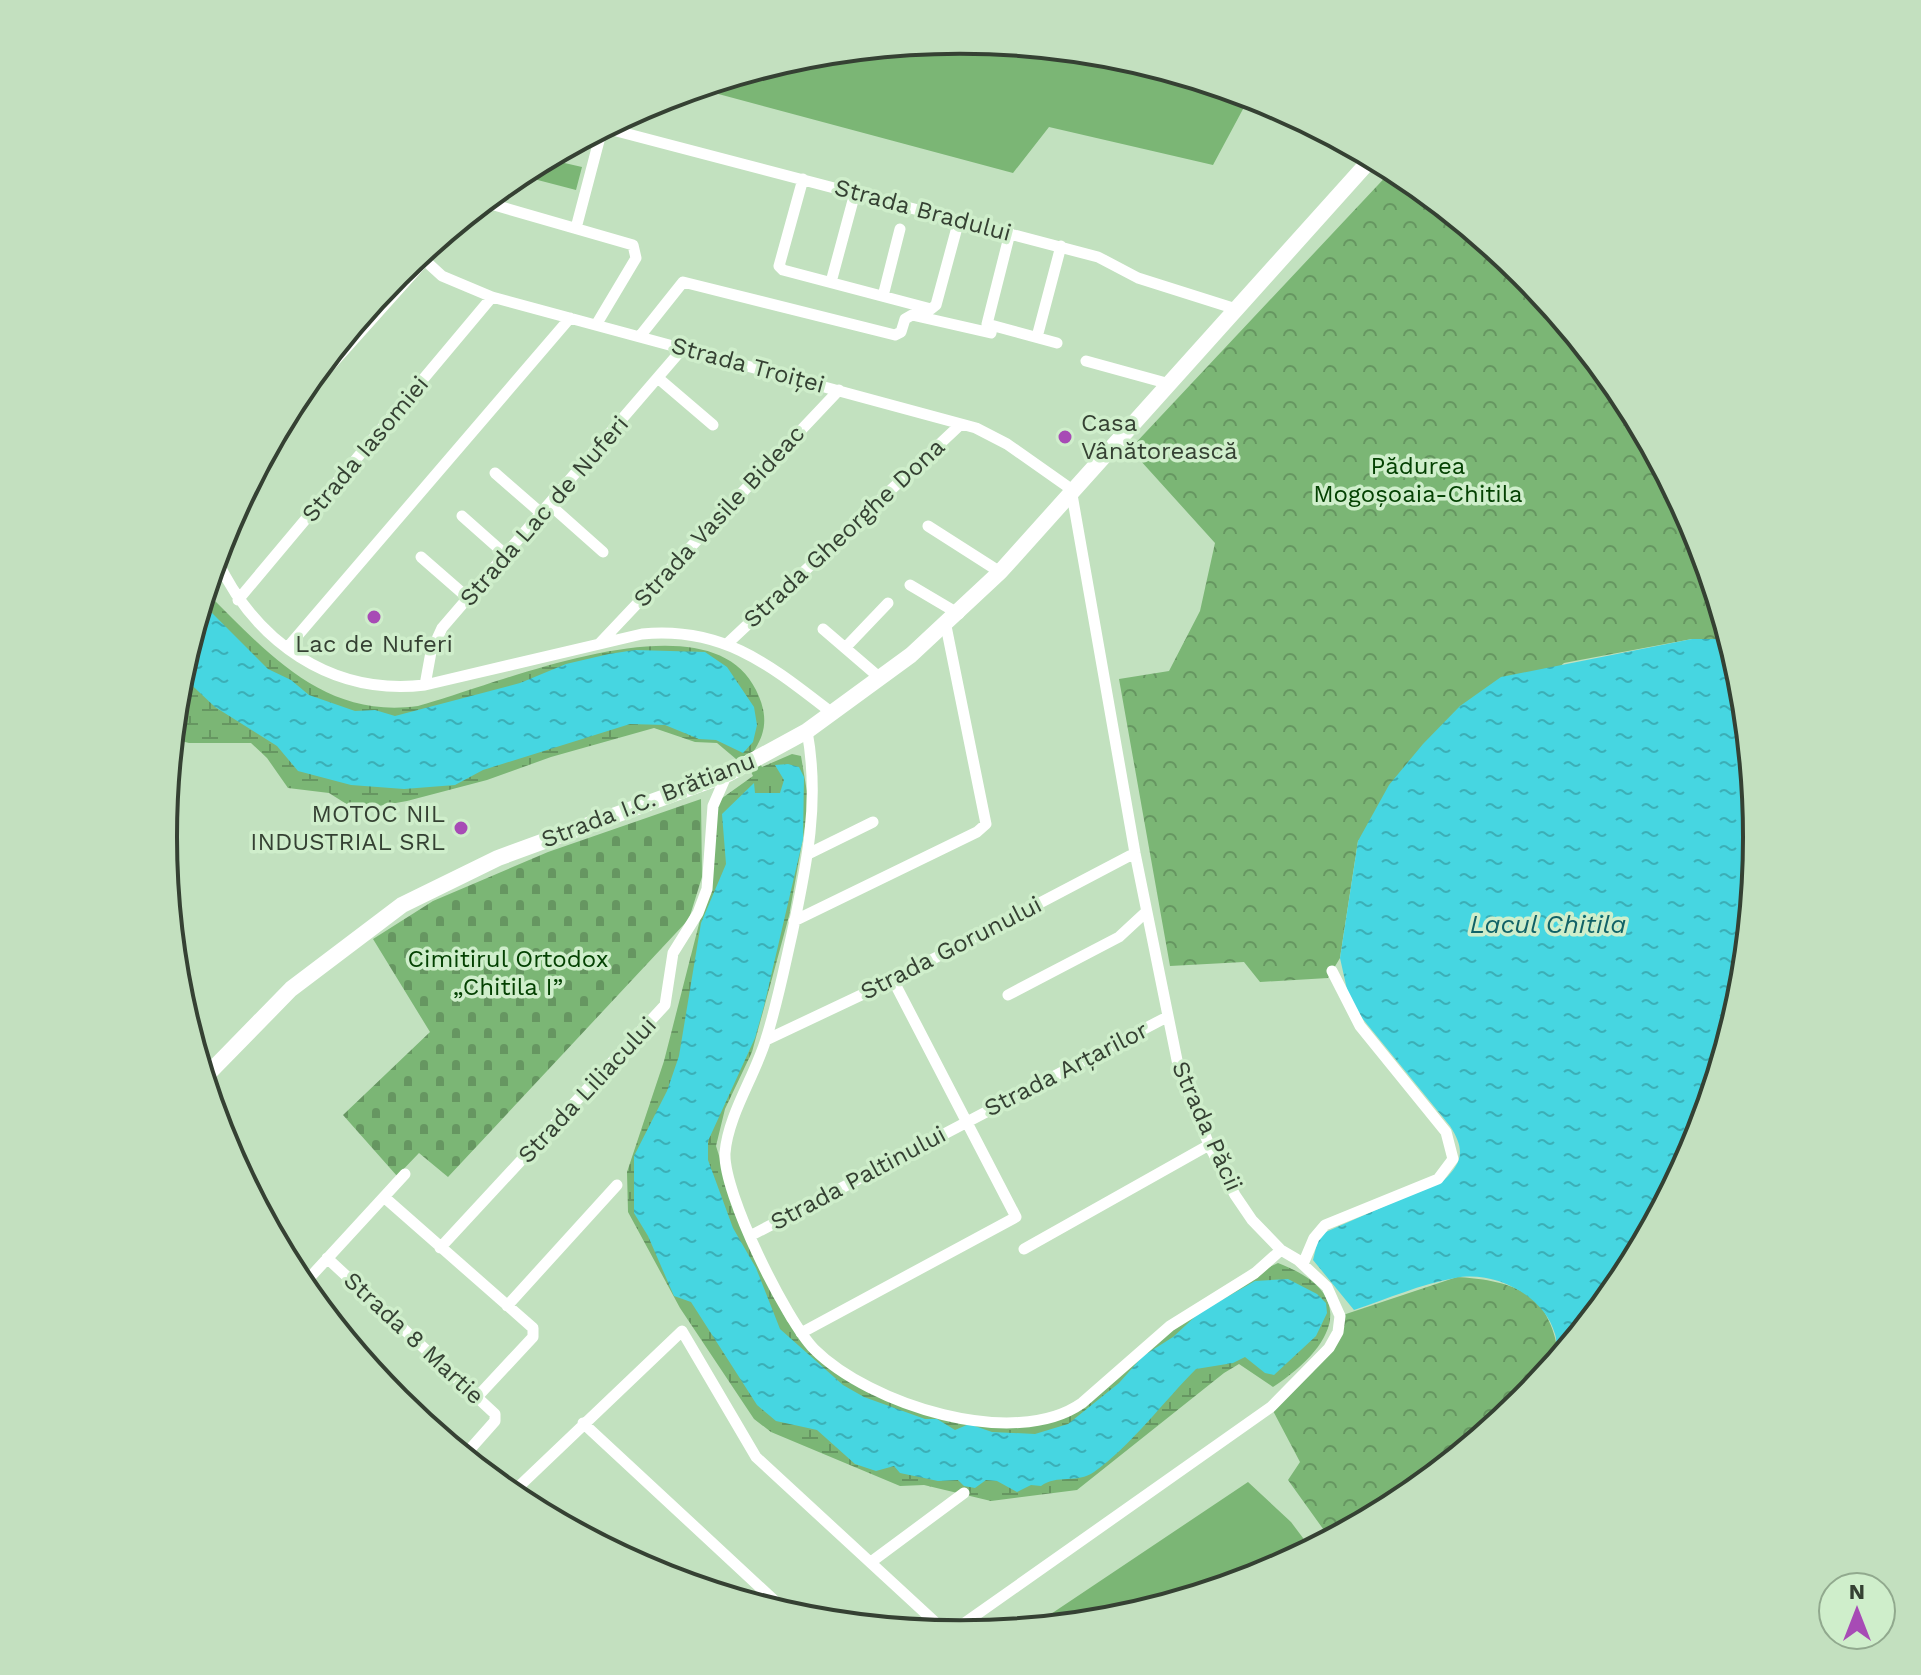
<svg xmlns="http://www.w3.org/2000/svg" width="1921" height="1675" font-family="'Work Sans',sans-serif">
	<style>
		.grass { fill: #7bb675 }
		.forest { fill: url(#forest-crowns) }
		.wetland { fill: url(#wetland-marsh) }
		.cemetery { fill: url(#cemetery-stones) }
		.water { fill: url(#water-ripples) }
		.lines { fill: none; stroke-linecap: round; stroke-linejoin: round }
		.minor { stroke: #fff; stroke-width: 11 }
		.secondary { stroke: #fff; stroke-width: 16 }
		.poi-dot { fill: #a74bb5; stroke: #cfeecb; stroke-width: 3 }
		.labels { text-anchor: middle; stroke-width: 7; stroke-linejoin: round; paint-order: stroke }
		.street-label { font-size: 24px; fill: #354133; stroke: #cfeecb }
		.poi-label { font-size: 24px; fill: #354133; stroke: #cfeecb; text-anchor: start }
		.park-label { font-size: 24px; fill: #044102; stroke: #cfeecb }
		.water-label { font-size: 26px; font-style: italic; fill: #116267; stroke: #cfeecb }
		.rim { fill: none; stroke: #354133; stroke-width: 4 }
	</style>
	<defs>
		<pattern id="forest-crowns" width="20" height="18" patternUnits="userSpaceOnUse" patternTransform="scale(2)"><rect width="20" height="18" fill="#7bb675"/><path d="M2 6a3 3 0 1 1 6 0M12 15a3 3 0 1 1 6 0" fill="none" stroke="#669661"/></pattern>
		<pattern id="wetland-marsh" width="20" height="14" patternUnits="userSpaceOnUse" patternTransform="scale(2)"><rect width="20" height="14" fill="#7bb675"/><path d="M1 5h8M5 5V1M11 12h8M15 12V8" fill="none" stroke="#669661"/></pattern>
		<pattern id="cemetery-stones" width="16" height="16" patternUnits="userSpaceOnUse" patternTransform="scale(2)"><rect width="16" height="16" fill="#7bb675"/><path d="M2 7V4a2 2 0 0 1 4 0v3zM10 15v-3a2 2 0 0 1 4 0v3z" fill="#669661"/></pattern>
		<pattern id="water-ripples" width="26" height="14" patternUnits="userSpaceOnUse" patternTransform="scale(2)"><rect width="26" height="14" fill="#46d6e1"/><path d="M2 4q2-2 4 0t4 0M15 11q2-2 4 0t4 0" fill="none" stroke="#3bafb7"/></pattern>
	</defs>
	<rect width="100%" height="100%" fill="#c2e1bf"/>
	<path class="grass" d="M961,40L1117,55L1250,96L1213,165L1049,127L1013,173L696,88L805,55Z
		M547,159L582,167L576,190L530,178L533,166Z
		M1248,1482L1291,1522L1312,1550L1265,1574L1116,1620L1030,1628Z"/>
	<path class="forest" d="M1393,169L1525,274L1624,395L1697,533L1730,639H1692L1564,663L1358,841L1340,958L1328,978L1260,982L1244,962L1170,966L1119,679L1169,671L1200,611L1215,543L1130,449Z
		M1457,1277C1488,1279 1532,1284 1547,1317C1554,1331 1560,1348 1555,1364C1546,1391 1429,1485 1401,1502C1378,1516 1354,1527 1331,1540L1288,1480L1300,1462L1271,1407L1329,1348L1340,1316Z"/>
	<path class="wetland" d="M206,592C268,653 323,719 418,706C495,686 708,591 756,690C767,712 768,731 753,752L762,767L792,754L801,756L809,804L789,916L752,1052L725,1109L716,1146L741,1226L787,1321L842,1376L927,1407L993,1422L1056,1419L1181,1318L1251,1276L1278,1263C1363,1295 1332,1348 1273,1387L1239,1364L1224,1373L1077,1490L991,1501L924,1485L900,1486L771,1432L754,1419L680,1308L628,1212L627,1172L664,1061L700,920L718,801L753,776L744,756L736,759L717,743L695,742L654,728L551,757L487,780L407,801L356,810L329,793L288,788L267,758L251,743H189L173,739L178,681Z"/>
	<path class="cemetery" d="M701,799L702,877L689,919L448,1177L419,1153L397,1176L343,1115L430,1032L373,939L433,901L548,852Z"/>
	<path class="water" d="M202,603L268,669L291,680L309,695L355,711L375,710L395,716L520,683L566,664L609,654L635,650L705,652L727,667L754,707L757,725L753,742L743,753L716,740L699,739L665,725L630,724L483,770L455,785L404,789L351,785L298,771L277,746L215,707L181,675Z
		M1692,639H1730L1743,682L1758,838L1743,994L1697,1143L1623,1281L1555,1365C1555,1355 1558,1343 1555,1334C1544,1295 1494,1270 1455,1278C1421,1284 1387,1299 1354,1310L1313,1260L1319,1235L1444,1180C1463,1162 1465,1149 1450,1126L1362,1018L1348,994L1340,958L1358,841L1389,785L1423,744L1460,706L1501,677Z
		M788,764L799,767L804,777L803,839L764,1006L755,1038L708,1141V1160L733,1228L756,1268L780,1329L843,1385L864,1397L925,1419H937L955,1430L969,1424L992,1432L1035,1434L1068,1424L1119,1383L1143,1356L1173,1337L1199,1313L1255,1281L1288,1279L1317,1294L1326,1303L1327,1313L1316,1336L1274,1375L1265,1373L1245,1357L1233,1363L1196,1369C1165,1400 1130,1447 1094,1472C1077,1484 1057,1474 1041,1486L1031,1485L1017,1492L997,1481L986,1480L975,1488L964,1486L958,1480L938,1481L900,1473L894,1466L876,1471L855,1464L817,1430L776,1421L757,1405L691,1302L674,1296L648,1236L634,1213V1156L667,1091L679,1056L701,923L726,864L722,814L754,783L755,793H780L784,780L775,765Z"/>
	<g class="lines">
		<path class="minor" d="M605,128L1098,257L1138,278L1236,309
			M803,179L779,266L783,270L931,309L936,305L959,220
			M484,202L633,245L636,258L596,325
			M576,228L601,133
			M1010,233L987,324L1057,343
			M419,255L442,276L492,297L976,428L1007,444L1071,489L1135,853L1178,1065L1209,1145L1235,1195L1252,1220L1281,1250L1298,1260L1327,1287L1340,1316L1338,1332L1329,1348L1271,1407L949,1634
			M831,282L855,193
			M883,296L900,229
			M640,336L683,282L895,335L901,332L905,319L912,315L991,333
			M1037,337L1061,246
			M1086,361L1166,383
			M658,378L713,425
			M287,414L457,224
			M495,473L542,514
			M550,505L603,552
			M462,516L506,555
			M928,526L1000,572
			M421,557L468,598
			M216,558C255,642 331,696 425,685L642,634C724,626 771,666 832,713
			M910,585L959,614
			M238,600L492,297
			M823,629L880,678
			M600,643L839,390
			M728,643L961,424
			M287,648L570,318
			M845,648L888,603
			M425,685L431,652L442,628L684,347
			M807,731C820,801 807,864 792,934C784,969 777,1005 766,1039C755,1076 728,1115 725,1153C723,1193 786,1320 814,1349C869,1404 1014,1451 1082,1403L1170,1326L1255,1273L1281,1250
			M808,854L873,822
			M794,921L977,832L986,824L946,626
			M1008,995L1119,937L1146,912
			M766,1040L893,980L1135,853
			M384,1197L533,1328V1337L478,1396
			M750,1236L1167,1017
			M440,1248L665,1005L673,953L698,913L707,889L713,806L727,774
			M1024,1249L1209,1145
			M327,1258L495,1414V1421L464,1456
			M1303,1264L1314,1238L1325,1225L1438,1179L1453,1159L1446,1132L1360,1026L1332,971
			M302,1286L405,1174
			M507,1306L617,1185
			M801,1333L1016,1217L893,980
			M583,1423L790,1615
			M510,1495L682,1331L756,1457L948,1634
			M871,1562L964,1493"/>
		<path class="secondary" d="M204,1078L291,989L402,905L498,858L728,774L807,731L911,655L1000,572L1372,158"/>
	</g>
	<g class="poi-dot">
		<circle cx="1065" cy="437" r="8"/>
		<circle cx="374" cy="617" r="8"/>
		<circle cx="461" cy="828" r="8"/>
	</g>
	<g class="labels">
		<g class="street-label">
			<text transform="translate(923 210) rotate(15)" y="8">Strada Bradului</text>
			<text transform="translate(748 365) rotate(15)" y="8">Strada Troiței</text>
			<text transform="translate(365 449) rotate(-50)" y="8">Strada Iasomiei</text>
			<text transform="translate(544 511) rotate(-49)" y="8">Strada Lac de Nuferi</text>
			<text transform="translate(719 516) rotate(-47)" y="8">Strada Vasile Bideac</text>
			<text transform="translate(844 533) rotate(-43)" y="8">Strada Gheorghe Dona</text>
			<text transform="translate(648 800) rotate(-21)" y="8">Strada I.C. Brătianu</text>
			<text transform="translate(951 948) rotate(-27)" y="8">Strada Gorunului</text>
			<text transform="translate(1066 1069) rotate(-27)" y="8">Strada Arțarilor</text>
			<text transform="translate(587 1090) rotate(-47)" y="8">Strada Liliacului</text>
			<text transform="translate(1207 1126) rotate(66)" y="8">Strada Păcii</text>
			<text transform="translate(858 1178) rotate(-28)" y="8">Strada Paltinului</text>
			<text transform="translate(414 1338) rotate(43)" y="8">Strada 8 Martie</text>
		</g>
		<g class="poi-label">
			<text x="1081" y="431">Casa<tspan x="1081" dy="28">Vânătorească</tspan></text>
			<text x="374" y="652" text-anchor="middle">Lac de Nuferi</text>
			<text x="445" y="822" text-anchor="end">MOTOC NIL<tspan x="445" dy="28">INDUSTRIAL SRL</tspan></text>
		</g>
		<g class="park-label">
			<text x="1418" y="474">Pădurea<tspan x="1418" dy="28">Mogoșoaia-Chitila</tspan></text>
			<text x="508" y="967">Cimitirul Ortodox<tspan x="508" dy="28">„Chitila I”</tspan></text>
		</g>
		<g class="water-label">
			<text x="1548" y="933">Lacul Chitila</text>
		</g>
	</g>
	<path d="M0 0H1921V1675H0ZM177 837a783 783 0 1 1 1566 0a783 783 0 1 1-1566 0Z" fill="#c3e0bf" fill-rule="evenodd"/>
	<path class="rim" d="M177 837a783 783 0 1 1 1566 0a783 783 0 1 1-1566 0Z"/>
	<g transform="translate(1857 1611)"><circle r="38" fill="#cfeecb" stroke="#91a98e" stroke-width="2"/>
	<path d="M0-6L14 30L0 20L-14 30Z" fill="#a74bb5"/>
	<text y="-12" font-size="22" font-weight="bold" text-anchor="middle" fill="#354133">N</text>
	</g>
</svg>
